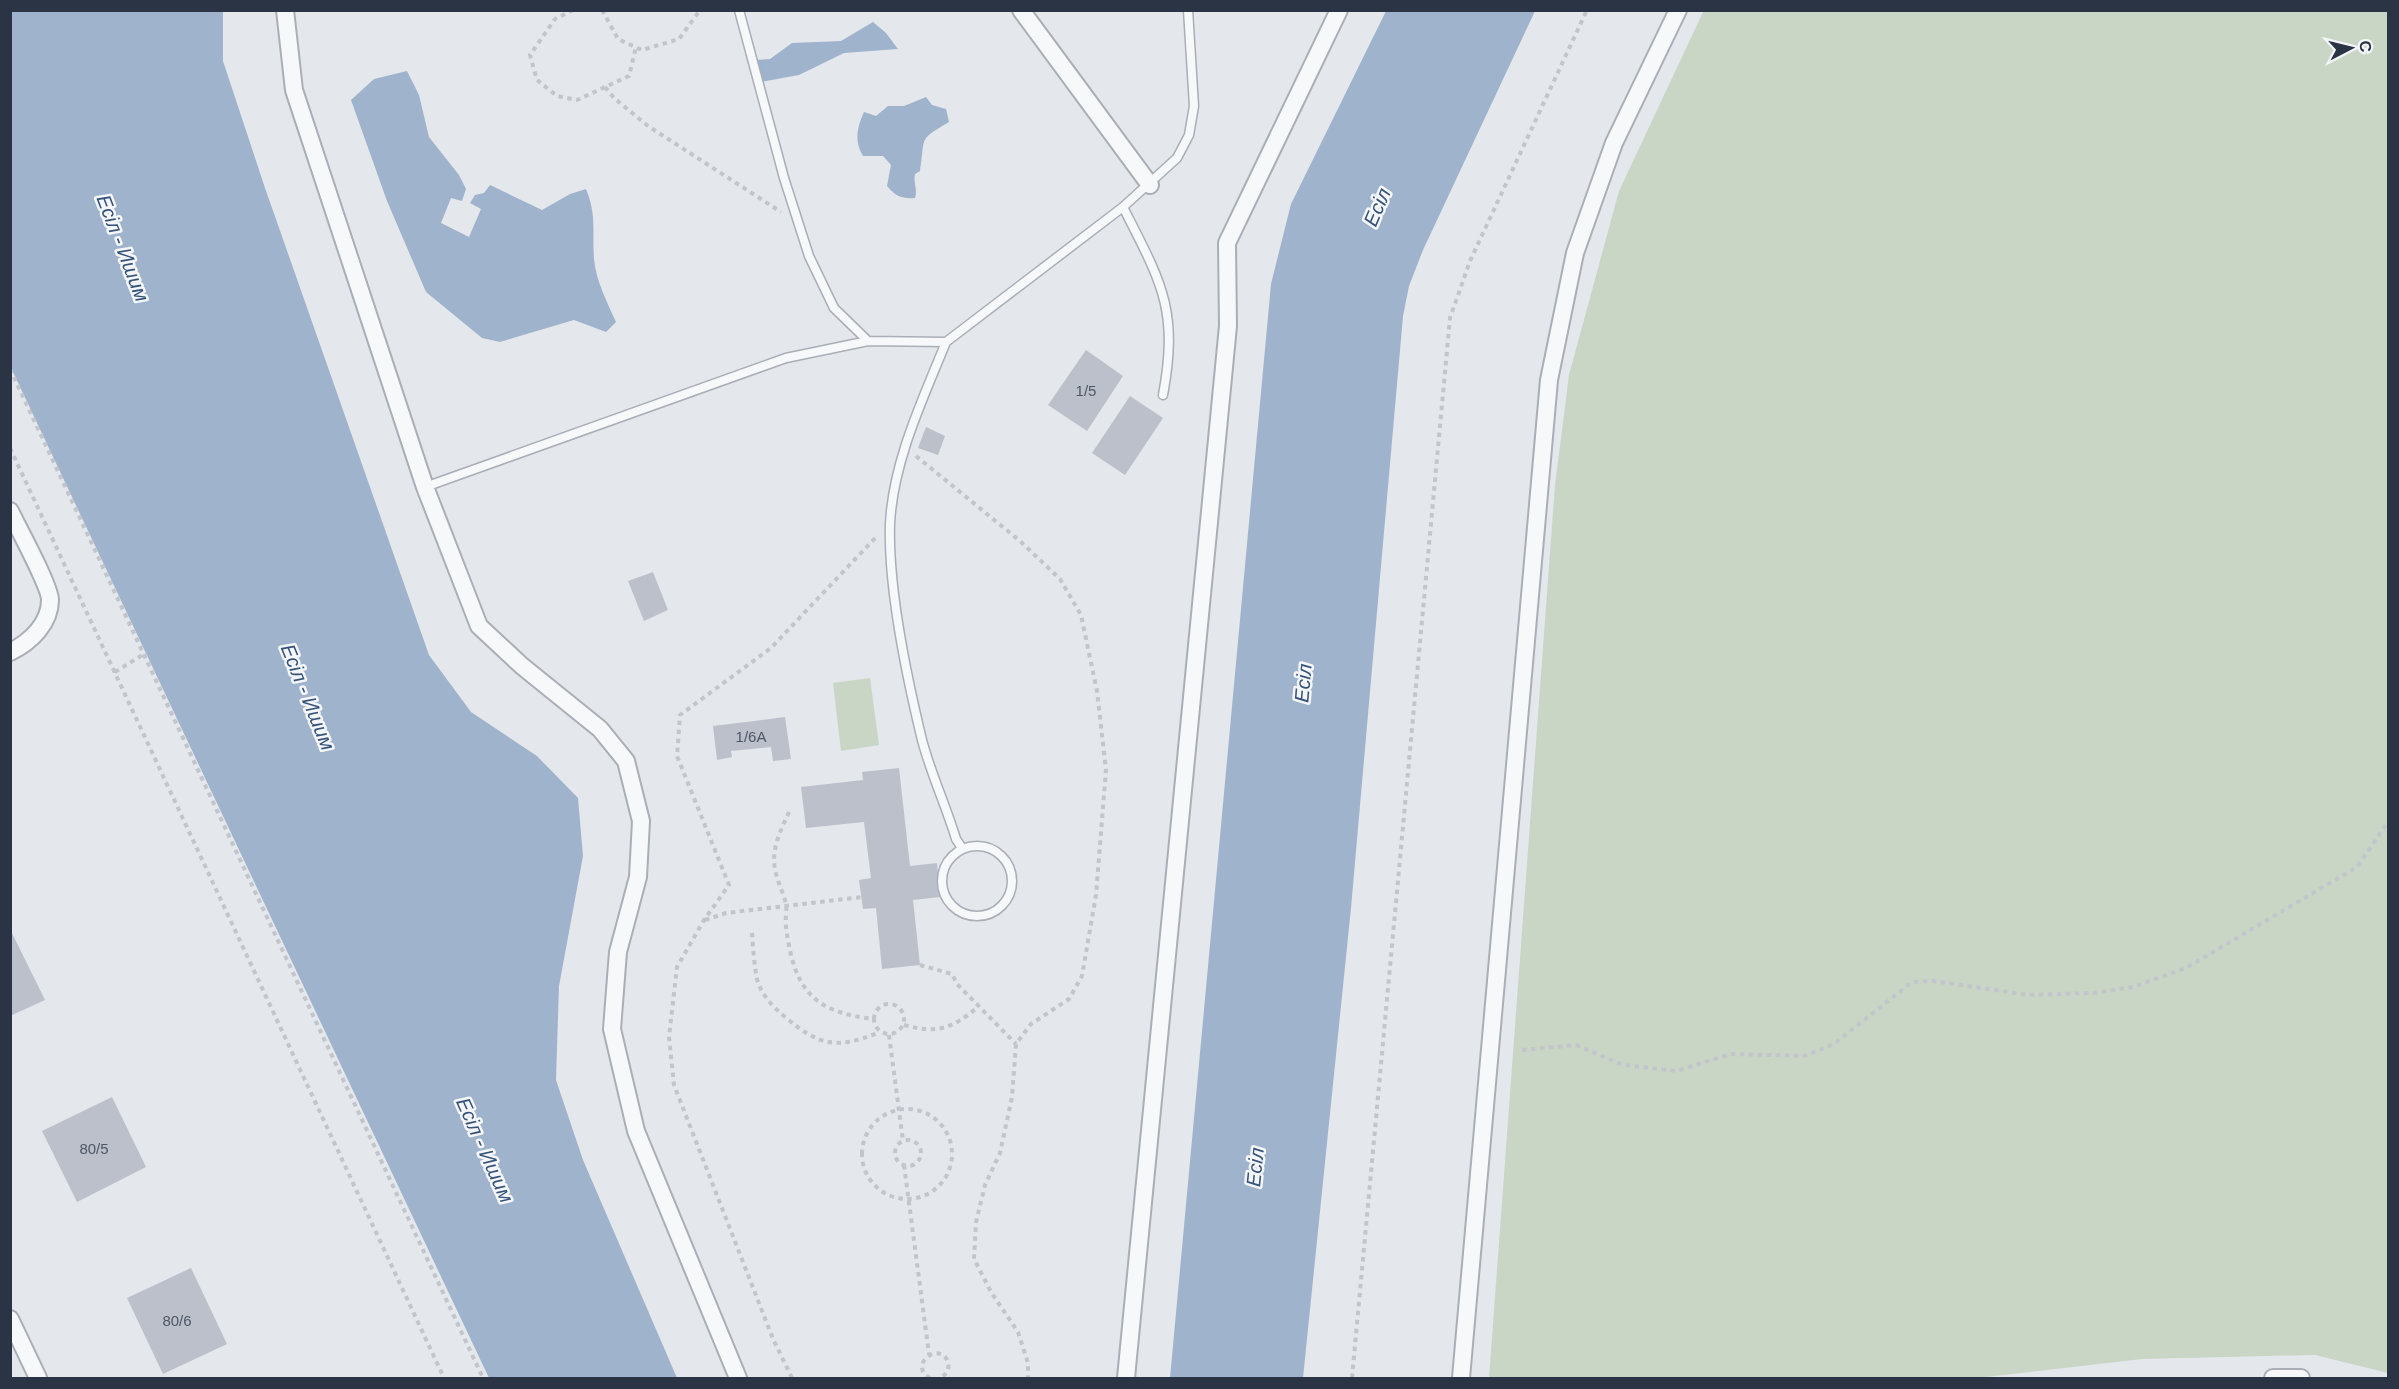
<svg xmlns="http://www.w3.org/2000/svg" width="2399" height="1389" font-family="Arial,sans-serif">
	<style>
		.green { fill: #c9d6c5 }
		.water { fill: #9fb4cc }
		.building { fill: #bbc0ca }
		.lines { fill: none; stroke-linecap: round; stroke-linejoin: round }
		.lane-casing { stroke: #a9aeb7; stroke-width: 11 }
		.street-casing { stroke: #a9aeb7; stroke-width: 20 }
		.path { stroke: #c2c5cb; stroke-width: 4; stroke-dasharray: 4.5 4.5; stroke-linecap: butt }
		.lane { stroke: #f7f8fa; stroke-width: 8 }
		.street { stroke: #f7f8fa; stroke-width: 16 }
		.labels { text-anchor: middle; stroke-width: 5; stroke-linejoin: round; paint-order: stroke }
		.number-label { font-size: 15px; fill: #4f5766 }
		.water-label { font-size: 20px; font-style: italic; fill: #34527a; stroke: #f4f6f9 }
	</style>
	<rect width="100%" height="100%" fill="#e4e7ec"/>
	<path class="green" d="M1704,10L2388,11V1373L2315,1355L2142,1359L1977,1378H1489L1555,485L1569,375L1619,191Z
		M870,678L879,745L841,751L833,683Z"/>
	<path class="water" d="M11,10L223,11V61L265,188L429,655L471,712L537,756L578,798L583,856L559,986L556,1080L583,1160L677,1378H489L11,368Z
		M1386,11H1535L1423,250L1409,286L1403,316L1351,908L1303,1378H1170L1271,284L1291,204Z
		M873,22L886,33L898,49L844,53L799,75L761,82L756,60L770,59L792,43L841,41Z
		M407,71L419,95L429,137L459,175L466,189L462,201L451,198L441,223L469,237L481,209L470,203L475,195L484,193L490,185L542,210L570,194L586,189C597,216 592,231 594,259C596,281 607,302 616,322L606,332L574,320L500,342L482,338L426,292L387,201L351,100L374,79Z
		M926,97L932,105L946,109L949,122C917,141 926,136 920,171L915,174C913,183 918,189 915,198C902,199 895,196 887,186L891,165L883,156H863C854,141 857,128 864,112L876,116L888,106H904Z"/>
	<path class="building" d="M1086,350L1123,376L1087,431L1048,405Z
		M1130,396L1163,418L1125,475L1092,453Z
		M926,427L945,436L938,455L918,448Z
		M653,572L668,610L644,621L628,581Z
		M785,717L791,759L773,761L771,747L731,751L732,757L717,760L713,726Z
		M899,768L910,866L937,863L940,897L913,900L920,965L882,969L876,908L863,909L859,880L871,878L864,822L806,828L801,787L863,780L862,772Z
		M10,929L45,1000L10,1016Z
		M112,1097L146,1167L77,1202L42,1131Z
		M191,1268L227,1344L163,1374L127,1298Z"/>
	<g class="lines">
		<g class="lane-casing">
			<path id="lane" d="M739,10L784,178L809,256L834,308L868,341
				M1123,207C1161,282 1179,309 1163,395
				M946,342C923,399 893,461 890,524C888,587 907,678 922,740C931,774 946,806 956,839L962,848
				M425,487L786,358L868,341L946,342L1123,207L1177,158L1189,135L1194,106L1188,10
				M942 881a35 35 0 1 1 70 0a35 35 0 1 1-70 0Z"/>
		</g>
		<g class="street-casing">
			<path id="street" d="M285,10L294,90L425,487L479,626L522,666L600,729L626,761L641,821L638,877L618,952L612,1029L636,1131L738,1378
				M1021,10L1150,185
				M10,511C18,528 50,586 50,600C50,623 31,642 10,652
				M10,1319L38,1378
				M1126,1378L1228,326L1227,243L1339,10
				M1461,1378L1549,380L1575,253L1614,143L1678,10
				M2273,1378H2301"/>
		</g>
		<path class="path" d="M573,10L555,19L530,55L537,80L557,96L577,100L629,76L636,47
			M602,10L618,39L642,50L679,39L700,10
			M605,87L614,98L648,126L781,212
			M10,369L483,1378
			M10,448L444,1378
			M916,456L1020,541L1060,579L1081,615L1097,691L1106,770L1096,895L1082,976L1069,999L1031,1024L1016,1044L1012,1097L1000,1153L985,1185L976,1222L974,1259L991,1292L1018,1332L1028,1363V1378
			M115,672L144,654
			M789,812C781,830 771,848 775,869C777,881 783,892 786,904C787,911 785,919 786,927C794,988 811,1012 874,1019
			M705,920L726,913L862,897
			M752,933C753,948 754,964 757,979C761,994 772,1006 784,1016C819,1046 836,1050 880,1032
			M920,965L952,974L957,984L1016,1044
			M874 1019a15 15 0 1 1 30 0a15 15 0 1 1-30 0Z
			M904,1025C938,1034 951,1029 978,1007
			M889,1035L903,1141
			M1522,1050L1576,1045L1623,1065L1676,1071L1731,1054L1804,1056L1834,1044L1912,982L1933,981L2029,995L2093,993L2133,987L2186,968L2357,867L2388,822
			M862 1154a45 45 0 1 1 90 0a45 45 0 1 1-90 0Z
			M895 1153a13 13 0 1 1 26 0a13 13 0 1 1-26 0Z
			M904,1165L929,1354
			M792,1378L773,1339L674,1085L669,1037L677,967L704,920L729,885L677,756L680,715L771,648L877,536
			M930,1378C907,1365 940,1340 948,1362C950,1369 946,1374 941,1378
			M1352,1378L1450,318L1470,261L1587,10"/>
		<use href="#lane" class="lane"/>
		<use href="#street" class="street"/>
	</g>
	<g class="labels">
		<g class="number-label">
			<text x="1086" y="396">1/5</text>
			<text x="751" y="742">1/6А</text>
			<text x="94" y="1154">80/5</text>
			<text x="177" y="1326">80/6</text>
		</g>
		<g class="water-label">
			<text transform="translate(1377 207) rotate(-67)" y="7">Есіл</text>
			<text transform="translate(123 248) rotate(69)" y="7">Есіл - Ишим</text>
			<text transform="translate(1303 683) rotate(-85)" y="7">Есіл</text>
			<text transform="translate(308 697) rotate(68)" y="7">Есіл - Ишим</text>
			<text transform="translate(485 1150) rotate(66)" y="7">Есіл - Ишим</text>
			<text transform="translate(1255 1167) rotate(-84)" y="7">Есіл</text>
		</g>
	</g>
	<rect width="2399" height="1389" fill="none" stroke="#2b3445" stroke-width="24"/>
	<g transform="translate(2351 48) rotate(83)" stroke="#f4f6f9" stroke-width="4.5" paint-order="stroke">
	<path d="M0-4.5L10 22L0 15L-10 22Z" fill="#2b3445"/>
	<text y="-9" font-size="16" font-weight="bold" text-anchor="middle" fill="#2b3445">С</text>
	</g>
</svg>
